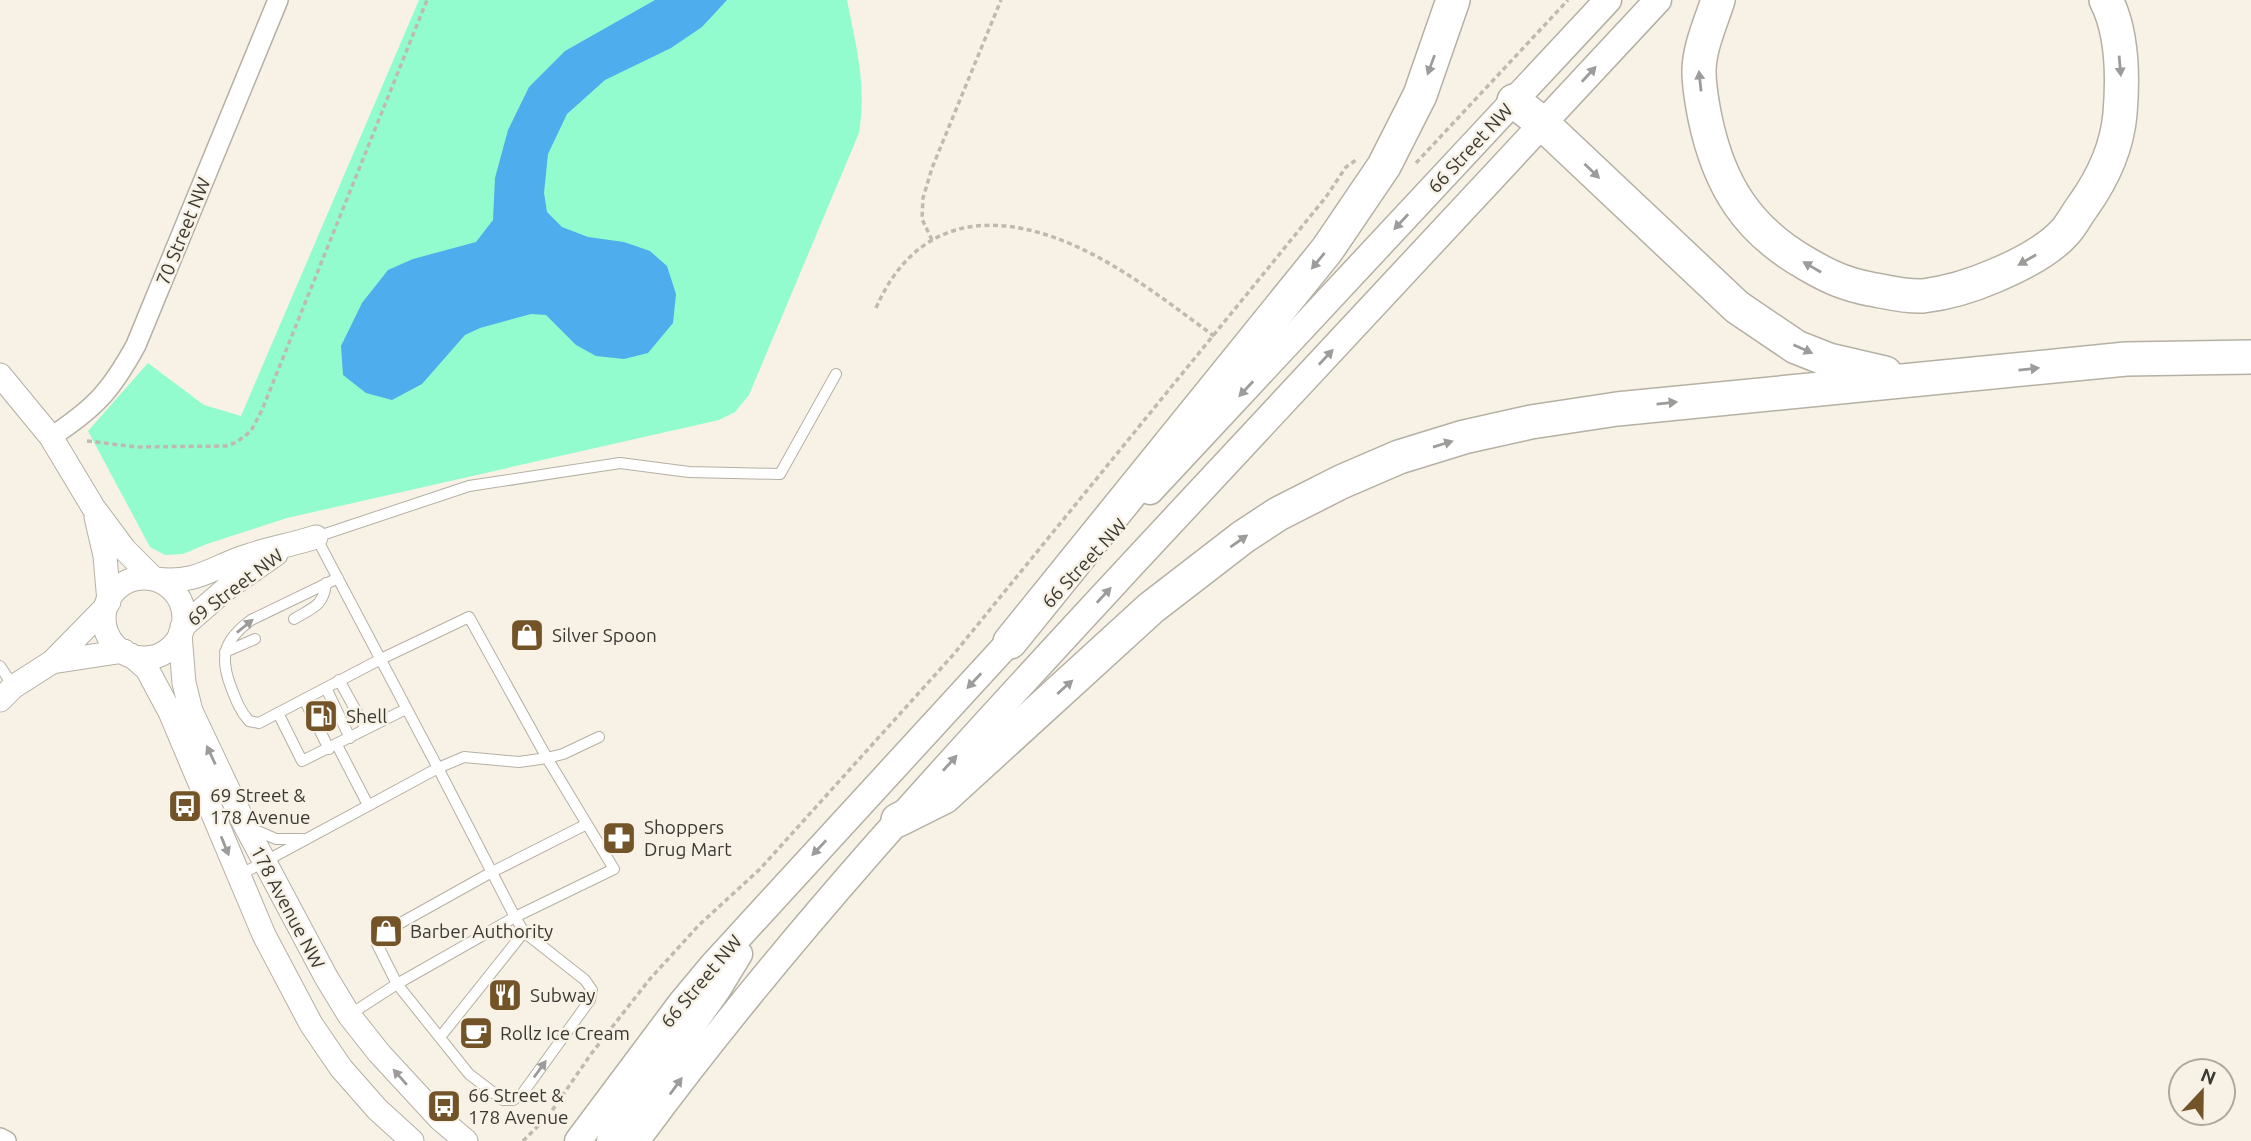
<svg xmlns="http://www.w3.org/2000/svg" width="2251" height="1141" font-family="Ubuntu,sans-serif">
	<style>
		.green { fill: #92fccf }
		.water { fill: #4eadec }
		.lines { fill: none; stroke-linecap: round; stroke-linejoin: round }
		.service-casing { stroke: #b5b0a4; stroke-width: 12 }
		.minor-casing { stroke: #b5b0a4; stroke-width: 22 }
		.tertiary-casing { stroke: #b5b0a4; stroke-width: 25 }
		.secondary-casing { stroke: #b5b0a4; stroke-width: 29 }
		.motorway-casing { stroke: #b5b0a4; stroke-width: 36 }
		.path { stroke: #bfbab0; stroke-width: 3.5; stroke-dasharray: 5 3.5; stroke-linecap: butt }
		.service { stroke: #fff; stroke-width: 10 }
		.minor { stroke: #fff; stroke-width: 19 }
		.tertiary { stroke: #fff; stroke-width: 23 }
		.secondary { stroke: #fff; stroke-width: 26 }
		.motorway { stroke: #fff; stroke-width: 33 }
		.oneway { fill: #9d9c9a }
		.labels { text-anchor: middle; stroke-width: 5; stroke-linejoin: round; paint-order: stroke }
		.street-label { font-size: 19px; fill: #3b3934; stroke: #f8f2e6 }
		.poi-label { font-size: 19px; fill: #3b3934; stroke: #f8f2e6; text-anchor: start }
	</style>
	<rect width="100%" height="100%" fill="#f8f2e6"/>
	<path class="green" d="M419,0H847C856,46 867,85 859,133L749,395L735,412L719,420L287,518L207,544L183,554L165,555L150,547L88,431L148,363L204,405L241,416Z"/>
	<path class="water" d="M655,0H727L702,27L671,48L605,80L567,114L548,154L544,193L547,212L562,227L588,237L624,242L650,251L667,266L676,294L673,323L648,353L624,359L596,356L576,345L546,315L531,314L480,328L465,335L422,384L392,400L366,393L343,375L341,346L362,303L388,270L413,259L476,242L493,220L495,178L508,130L529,87L565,51Z"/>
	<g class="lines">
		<g class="service-casing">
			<path id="service" d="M294,619C312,608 324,606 326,583
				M225,652L255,639
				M0,666L13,686
				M339,680L366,729
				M326,688L350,738
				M304,699L329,749
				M406,709L302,761L278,713L381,659L469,617L547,758L519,762L464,757L438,768L515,917L614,869L547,758L563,754L599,737
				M278,713L259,723L249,721C240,711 236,700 231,687C219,656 224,640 251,620L338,578
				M337,745L368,805
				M253,829L276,839H302
				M238,876L438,768L316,537L469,486L620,463L689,472L780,474L836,374
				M349,1015L397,984L515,917L524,932L585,980L592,990L590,1000L522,1094L513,1100H503L469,1074L397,984L377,944L379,935L492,872L587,824
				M441,1036L524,932"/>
		</g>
		<g class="minor-casing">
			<path id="minor" d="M51,437C95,408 111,391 136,345L278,0
				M0,1138L6,1141"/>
		</g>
		<g class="tertiary-casing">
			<path id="tertiary" d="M0,375L51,437L93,507L125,550L153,578
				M96,517L105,556L109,602
				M104 618a40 40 0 1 1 80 0a40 40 0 1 1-80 0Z
				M156,579C193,584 209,570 241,558C265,549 292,545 316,537
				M182,627L226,589L276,554
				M180,634L184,683L191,711L245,825L326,977L349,1015L379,1053L440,1119L466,1141
				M131,655L147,669L170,712L264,935L311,1024L341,1068L377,1109L412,1141
				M52,662L124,651
				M0,700L13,687L52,662L106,607"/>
		</g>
		<g class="secondary-casing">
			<path id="secondary" d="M1150,491L1608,0
				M578,1141L682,1002L712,966L1023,627
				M610,1141L717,990L739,954
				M636,1141C788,934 964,746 1138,558C1312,372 1485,186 1658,0"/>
		</g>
		<g class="motorway-casing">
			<path id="motorway" d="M1718,0C1711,22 1699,48 1699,71C1699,86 1702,103 1705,118C1719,185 1747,230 1807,264C1829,277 1845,284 1870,289C1887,292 1906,297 1923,296C1947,293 1971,286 1994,276C2018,266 2047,252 2065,232C2072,224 2077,214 2083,206C2103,178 2117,148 2120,114C2123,78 2123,33 2106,0
				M1514,101L1543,124L1737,307L1796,347L1829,360L1885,373
				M1010,642L1327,250L1384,166L1420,95L1453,0
				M898,820L944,797L1151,608L1243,537L1278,514L1341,482L1399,457L1464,437L1531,422L1617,409L2126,359L2251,357"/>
		</g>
		<path class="path" d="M1416,163L1568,0
			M932,240L922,219L923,198L932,168L1001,0
			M876,308C914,221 987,208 1071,244C1122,266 1169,303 1214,336
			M87,441L137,447L226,446L237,442L251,431L262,410L427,0
			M523,1141L549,1115L591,1054L649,980L699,925L760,869L953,655L1326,197L1346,167L1356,160"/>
		<use href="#service" class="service"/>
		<use href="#minor" class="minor"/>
		<use href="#tertiary" class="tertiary"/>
		<use href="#secondary" class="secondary"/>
		<use href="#motorway" class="motorway"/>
	</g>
	<defs><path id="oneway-solid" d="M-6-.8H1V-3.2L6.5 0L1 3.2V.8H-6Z" transform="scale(1.75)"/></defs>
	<g class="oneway">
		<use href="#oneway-solid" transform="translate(1431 65) rotate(110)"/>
		<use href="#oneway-solid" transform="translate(2120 66) rotate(85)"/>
		<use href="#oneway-solid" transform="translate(1589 74) rotate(-47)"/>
		<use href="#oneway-solid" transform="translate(1700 81) rotate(-96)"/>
		<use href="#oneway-solid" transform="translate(1592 171) rotate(44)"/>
		<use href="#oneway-solid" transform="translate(1401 222) rotate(133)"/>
		<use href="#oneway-solid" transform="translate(2027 260) rotate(150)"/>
		<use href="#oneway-solid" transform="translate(1318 261) rotate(129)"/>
		<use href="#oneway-solid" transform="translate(1812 267) rotate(-150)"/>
		<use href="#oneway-solid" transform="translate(1803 349) rotate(24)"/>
		<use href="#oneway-solid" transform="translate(1326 357) rotate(-47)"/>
		<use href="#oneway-solid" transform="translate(2029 369) rotate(-6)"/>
		<use href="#oneway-solid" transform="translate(1246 389) rotate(133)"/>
		<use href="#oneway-solid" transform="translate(1667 403) rotate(-6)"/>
		<use href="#oneway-solid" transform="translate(1443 444) rotate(-17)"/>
		<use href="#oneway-solid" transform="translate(1239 541) rotate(-35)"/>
		<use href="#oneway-solid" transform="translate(1104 595) rotate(-47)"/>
		<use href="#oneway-solid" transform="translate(245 626) rotate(-39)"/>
		<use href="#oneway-solid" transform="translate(974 681) rotate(133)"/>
		<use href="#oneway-solid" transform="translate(1065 687) rotate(-42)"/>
		<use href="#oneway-solid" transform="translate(211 755) rotate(-115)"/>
		<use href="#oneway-solid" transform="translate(950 763) rotate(-48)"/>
		<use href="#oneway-solid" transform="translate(225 846) rotate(68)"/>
		<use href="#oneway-solid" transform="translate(819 848) rotate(133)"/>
		<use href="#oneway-solid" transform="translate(540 1069) rotate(-54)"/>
		<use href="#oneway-solid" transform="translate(400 1077) rotate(-131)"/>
		<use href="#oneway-solid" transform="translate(676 1086) rotate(-54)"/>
	</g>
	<defs>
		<g id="shop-square" transform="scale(1.75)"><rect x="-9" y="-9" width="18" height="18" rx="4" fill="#735429" stroke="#f8f2e6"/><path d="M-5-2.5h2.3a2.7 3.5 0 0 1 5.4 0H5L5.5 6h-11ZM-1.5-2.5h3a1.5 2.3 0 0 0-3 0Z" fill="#fff"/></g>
		<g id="fuel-square" transform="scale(1.75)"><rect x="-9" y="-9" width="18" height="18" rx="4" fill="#735429" stroke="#f8f2e6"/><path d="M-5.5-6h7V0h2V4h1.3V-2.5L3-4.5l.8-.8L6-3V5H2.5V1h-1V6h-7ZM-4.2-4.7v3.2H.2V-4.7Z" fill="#fff"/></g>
		<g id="bus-square" transform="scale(1.75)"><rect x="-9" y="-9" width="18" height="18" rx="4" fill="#735429" stroke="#f8f2e6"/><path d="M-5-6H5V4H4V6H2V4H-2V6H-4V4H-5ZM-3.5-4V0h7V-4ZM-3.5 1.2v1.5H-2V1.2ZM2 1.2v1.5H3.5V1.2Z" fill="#fff"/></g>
		<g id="pharmacy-square" transform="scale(1.75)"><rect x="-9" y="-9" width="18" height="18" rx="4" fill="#735429" stroke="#f8f2e6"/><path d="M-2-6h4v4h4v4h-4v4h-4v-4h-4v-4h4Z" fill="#fff"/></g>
		<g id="restaurant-square" transform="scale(1.75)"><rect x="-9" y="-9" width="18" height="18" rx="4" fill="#735429" stroke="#f8f2e6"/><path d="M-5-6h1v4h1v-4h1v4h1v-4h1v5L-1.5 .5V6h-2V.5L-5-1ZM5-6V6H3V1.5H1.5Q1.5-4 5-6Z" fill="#fff"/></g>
		<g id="cafe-square" transform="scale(1.75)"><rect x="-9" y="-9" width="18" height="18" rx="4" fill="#735429" stroke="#f8f2e6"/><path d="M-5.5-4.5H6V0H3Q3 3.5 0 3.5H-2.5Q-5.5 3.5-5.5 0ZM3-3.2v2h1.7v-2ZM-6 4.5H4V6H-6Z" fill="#fff"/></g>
	</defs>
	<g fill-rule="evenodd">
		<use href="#shop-square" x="527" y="635"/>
		<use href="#fuel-square" x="321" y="716"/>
		<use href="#bus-square" x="185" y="806"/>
		<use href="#pharmacy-square" x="619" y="838"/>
		<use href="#shop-square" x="386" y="931"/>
		<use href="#restaurant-square" x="505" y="995"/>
		<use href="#cafe-square" x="476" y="1033"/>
		<use href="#bus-square" x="444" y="1106"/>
	</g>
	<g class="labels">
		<g class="street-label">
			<text transform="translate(1470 148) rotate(-47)" y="7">66 Street NW</text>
			<text transform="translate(183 231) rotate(-68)" y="7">70 Street NW</text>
			<text transform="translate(1084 563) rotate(-47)" y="7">66 Street NW</text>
			<text transform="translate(235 587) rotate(-37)" y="7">69 Street NW</text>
			<text transform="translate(288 907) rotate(62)" y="7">178 Avenue NW</text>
			<text transform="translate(701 981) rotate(-50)" y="7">66 Street NW</text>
		</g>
		<g class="poi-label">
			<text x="552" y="642">Silver Spoon</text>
			<text x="346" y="723">Shell</text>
			<text x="210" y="802">69 Street &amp;<tspan x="210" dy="22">178 Avenue</tspan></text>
			<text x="644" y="834">Shoppers<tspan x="644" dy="22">Drug Mart</tspan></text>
			<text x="410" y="938">Barber Authority</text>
			<text x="530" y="1002">Subway</text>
			<text x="500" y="1040">Rollz Ice Cream</text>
			<text x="468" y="1102">66 Street &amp;<tspan x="468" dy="22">178 Avenue</tspan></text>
		</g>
	</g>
	<g transform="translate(2202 1092) rotate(22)"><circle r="33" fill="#f8f2e6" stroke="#aca89f" stroke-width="2"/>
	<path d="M0-5L12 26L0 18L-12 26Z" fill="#735429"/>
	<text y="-10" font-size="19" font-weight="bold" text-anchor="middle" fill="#3b3934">N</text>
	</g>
</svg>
